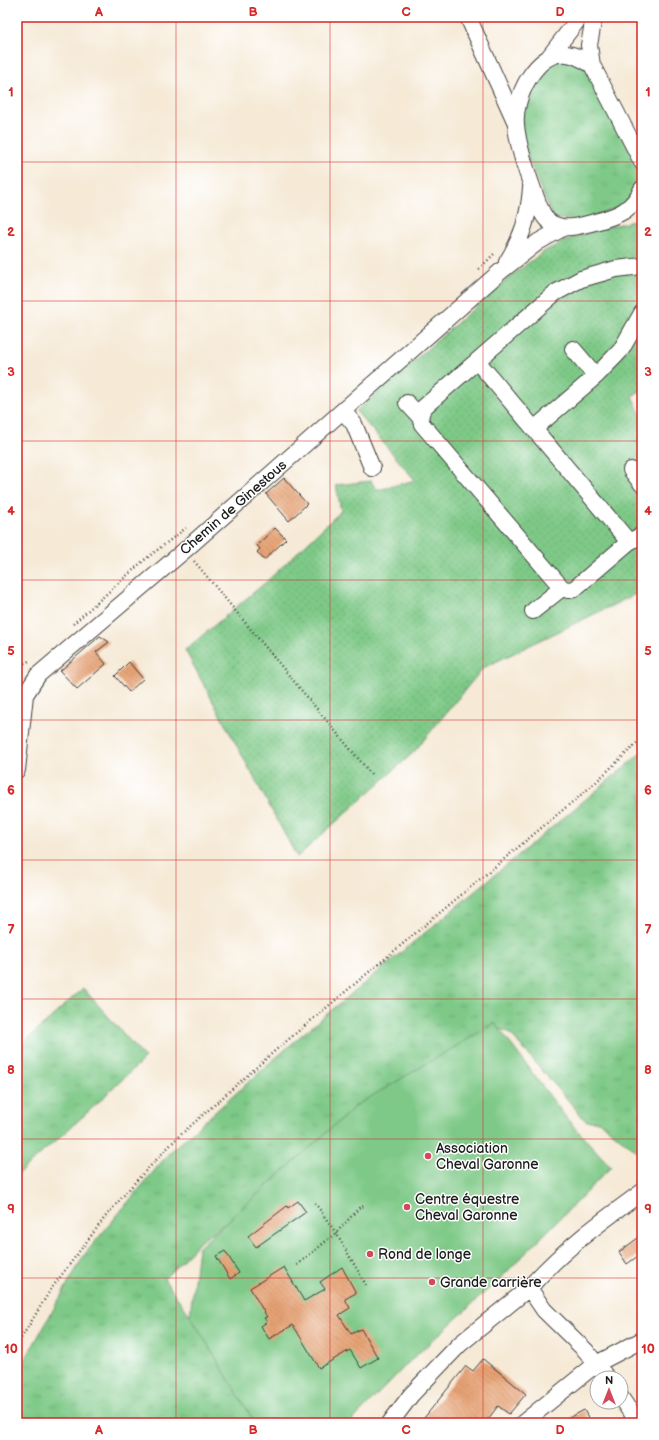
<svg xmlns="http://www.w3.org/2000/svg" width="659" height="1440" font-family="'Balsamiq Sans',sans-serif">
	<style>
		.grass { fill: url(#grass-tufts); stroke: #4d7252 }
		.park { fill: url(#park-dots); stroke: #4d7252 }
		.pitch { fill: #7ec987; stroke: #4d7252 }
		.building { fill: url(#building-back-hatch) }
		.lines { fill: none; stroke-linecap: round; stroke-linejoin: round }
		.minor-casing { stroke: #3d3b38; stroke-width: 18 }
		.path { stroke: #3d3b38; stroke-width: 2.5; stroke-dasharray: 1 3; stroke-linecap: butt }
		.minor { stroke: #fff; stroke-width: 16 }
		.grid { fill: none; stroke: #d62828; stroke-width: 1; stroke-opacity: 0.55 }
		.poi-dot { fill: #d1495b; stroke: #fff; stroke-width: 1.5 }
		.labels { text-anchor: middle; stroke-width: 3; stroke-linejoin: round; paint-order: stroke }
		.street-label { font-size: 14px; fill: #1c1c1c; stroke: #fff }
		.poi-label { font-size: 14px; fill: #1c1c1c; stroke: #fff; text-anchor: start }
		.neatline { fill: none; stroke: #d62828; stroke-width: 1.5 }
		.grid-label { font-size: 13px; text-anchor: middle; font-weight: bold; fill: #d62828 }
	</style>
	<defs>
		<pattern id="grass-tufts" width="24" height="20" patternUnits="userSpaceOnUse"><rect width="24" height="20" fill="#7ec987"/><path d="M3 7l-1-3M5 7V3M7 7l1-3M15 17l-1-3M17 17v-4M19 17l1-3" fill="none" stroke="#6cac74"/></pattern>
		<pattern id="park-dots" width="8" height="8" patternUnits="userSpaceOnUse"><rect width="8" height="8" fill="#7ec987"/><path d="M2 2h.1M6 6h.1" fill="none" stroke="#6cac74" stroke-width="1.8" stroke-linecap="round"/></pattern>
		<pattern id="building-back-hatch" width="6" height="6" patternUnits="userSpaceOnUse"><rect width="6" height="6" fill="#e6a173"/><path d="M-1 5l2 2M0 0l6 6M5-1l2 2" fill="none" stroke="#c58a63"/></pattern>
	</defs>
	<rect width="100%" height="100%" fill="#fff"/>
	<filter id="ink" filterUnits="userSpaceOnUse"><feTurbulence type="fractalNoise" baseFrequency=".025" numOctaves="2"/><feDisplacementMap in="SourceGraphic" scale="8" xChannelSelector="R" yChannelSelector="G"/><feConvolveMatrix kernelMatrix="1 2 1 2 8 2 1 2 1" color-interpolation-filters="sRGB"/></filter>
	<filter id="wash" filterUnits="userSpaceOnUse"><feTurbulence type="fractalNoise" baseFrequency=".012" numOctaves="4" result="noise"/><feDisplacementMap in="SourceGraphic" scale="16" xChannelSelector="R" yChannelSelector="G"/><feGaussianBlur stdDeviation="0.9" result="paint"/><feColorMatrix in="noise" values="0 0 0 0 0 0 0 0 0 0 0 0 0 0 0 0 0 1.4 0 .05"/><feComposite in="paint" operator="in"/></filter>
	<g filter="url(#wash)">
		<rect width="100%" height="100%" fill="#f6ead7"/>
		<path class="grass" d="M566,60L585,67L637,162L638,184L624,205L583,221L553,218L522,144L521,113L538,74L556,62Z
			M642,751V1156L599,1121H586L509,1032L494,1028L294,1179L205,1237L164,1279L189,1314L208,1326L290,1423H17V1374L84,1255L169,1153L298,1038L633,760Z
			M83,988L145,1058L88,1112L17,1175V1049Z"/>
		<path class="park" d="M634,221H642V390L632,396L642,417V591L483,668L414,752L297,857L185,650L266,582L341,511L336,485L371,481L376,489H382L415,480L356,411L511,276L543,252L567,240L598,229Z"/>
		<path class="pitch" d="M495,1023L567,1119L611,1167L507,1272L408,1363L350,1423H255L190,1315L198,1248L357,1105Z"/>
		<g id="blocks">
			<path class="building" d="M284,478L307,504L289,521L266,494Z
				M275,528L286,539L264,560L257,552L260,549L257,545Z
				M100,636L109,642L96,652L106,664L77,689L60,671Z
				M129,662L143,679L129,692L115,676Z
				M298,1201L306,1212L256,1247L248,1236L287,1206L288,1208Z
				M642,1235V1253L627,1264L619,1252Z
				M225,1251L239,1273L230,1279L216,1256Z
				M284,1267L304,1301L325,1289L320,1282L342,1267L356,1293L345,1299L350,1308L339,1315L351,1334L361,1329L378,1358L361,1368L350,1350L319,1368L293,1325L269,1339L261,1326L267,1322L264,1318L267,1317L250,1288Z
				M483,1359L526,1394L509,1414L498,1406L485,1423H420L466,1366L473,1371Z
				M584,1410L591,1423H560Z"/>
		</g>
	</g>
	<g filter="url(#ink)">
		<use href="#blocks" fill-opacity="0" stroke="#3d3b38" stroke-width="1"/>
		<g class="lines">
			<g class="minor-casing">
				<path id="minor" d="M468,17L515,121
					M594,17L589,45L592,65L642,162
					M549,57L580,17
					M592,65C584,60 577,55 567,54C536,50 513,99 516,125C518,147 526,170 534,192C538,202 541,217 551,223C565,231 580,226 595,222C617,216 632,211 642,189
					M507,262C522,238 529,216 531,188
					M642,266L616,269L581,279L555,293L423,408L420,417L422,424L562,588L568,590L574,589L629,542L642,535
					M573,349L596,376
					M477,361L629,542
					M407,403L420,417
					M343,411L354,424L372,468
					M534,429L596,376L621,350L642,313
					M631,470L642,484
					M533,611L562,588
					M17,770L25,695L38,675L185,550L501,271L538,242L563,228
					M607,1378L586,1351L544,1310L529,1288C562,1250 602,1221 642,1192
					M621,1398L638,1423
					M390,1423L411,1395L460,1344L529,1288
					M523,1423L596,1364L642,1340"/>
			</g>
			<path class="path" d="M479,269L494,254
				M194,561L371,774
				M73,624L143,561L186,528
				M17,667L31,660
				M315,1203L336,1233L366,1285
				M297,1265L336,1233L359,1208L364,1206
				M17,1345L51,1289L106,1216L137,1180L177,1138L277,1049L595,783L642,738"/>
			<use href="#minor" class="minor"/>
		</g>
	</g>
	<path class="grid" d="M176,17V1423M330,17V1423M483,17V1423M17,162H642M17,301H642M17,441H642M17,580H642M17,720H642M17,860H642M17,999H642M17,1139H642M17,1278H642"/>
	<g class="poi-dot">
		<circle cx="428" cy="1156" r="4"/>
		<circle cx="407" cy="1207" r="4"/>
		<circle cx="370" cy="1254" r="4"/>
		<circle cx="432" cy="1282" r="4"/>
	</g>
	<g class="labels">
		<g class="street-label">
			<text transform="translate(233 507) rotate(-41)" y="5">Chemin de Ginestous</text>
		</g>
		<g class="poi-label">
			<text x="436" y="1153">Association<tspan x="436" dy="16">Cheval Garonne</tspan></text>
			<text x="415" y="1204">Centre équestre<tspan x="415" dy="16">Cheval Garonne</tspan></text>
			<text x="378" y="1259">Rond de longe</text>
			<text x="440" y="1287">Grande carrière</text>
		</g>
	</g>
	<rect width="659" height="1440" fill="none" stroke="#fff" stroke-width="44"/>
	<g transform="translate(609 1390)"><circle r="19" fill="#ffffff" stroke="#a4a4a4"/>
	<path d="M0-3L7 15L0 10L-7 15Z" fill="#d1495b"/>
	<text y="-6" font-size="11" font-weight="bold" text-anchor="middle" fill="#1c1c1c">N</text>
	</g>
	<rect x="22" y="22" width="615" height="1396" class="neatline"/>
	<g class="grid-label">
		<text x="99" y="16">A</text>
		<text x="253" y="16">B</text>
		<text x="406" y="16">C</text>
		<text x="560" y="16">D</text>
		<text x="11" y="96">1</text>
		<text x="648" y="96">1</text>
		<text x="11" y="236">2</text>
		<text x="648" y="236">2</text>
		<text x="11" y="376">3</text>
		<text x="648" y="376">3</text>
		<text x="11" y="515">4</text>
		<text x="648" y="515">4</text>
		<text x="11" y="655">5</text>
		<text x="648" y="655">5</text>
		<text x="11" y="794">6</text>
		<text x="648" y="794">6</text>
		<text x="11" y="934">7</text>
		<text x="648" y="934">7</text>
		<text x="11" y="1074">8</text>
		<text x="648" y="1074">8</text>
		<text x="11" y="1213">9</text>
		<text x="648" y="1213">9</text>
		<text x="11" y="1353">10</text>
		<text x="648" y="1353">10</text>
		<text x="99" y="1434">A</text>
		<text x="253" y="1434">B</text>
		<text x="406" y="1434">C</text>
		<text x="560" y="1434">D</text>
	</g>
</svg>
